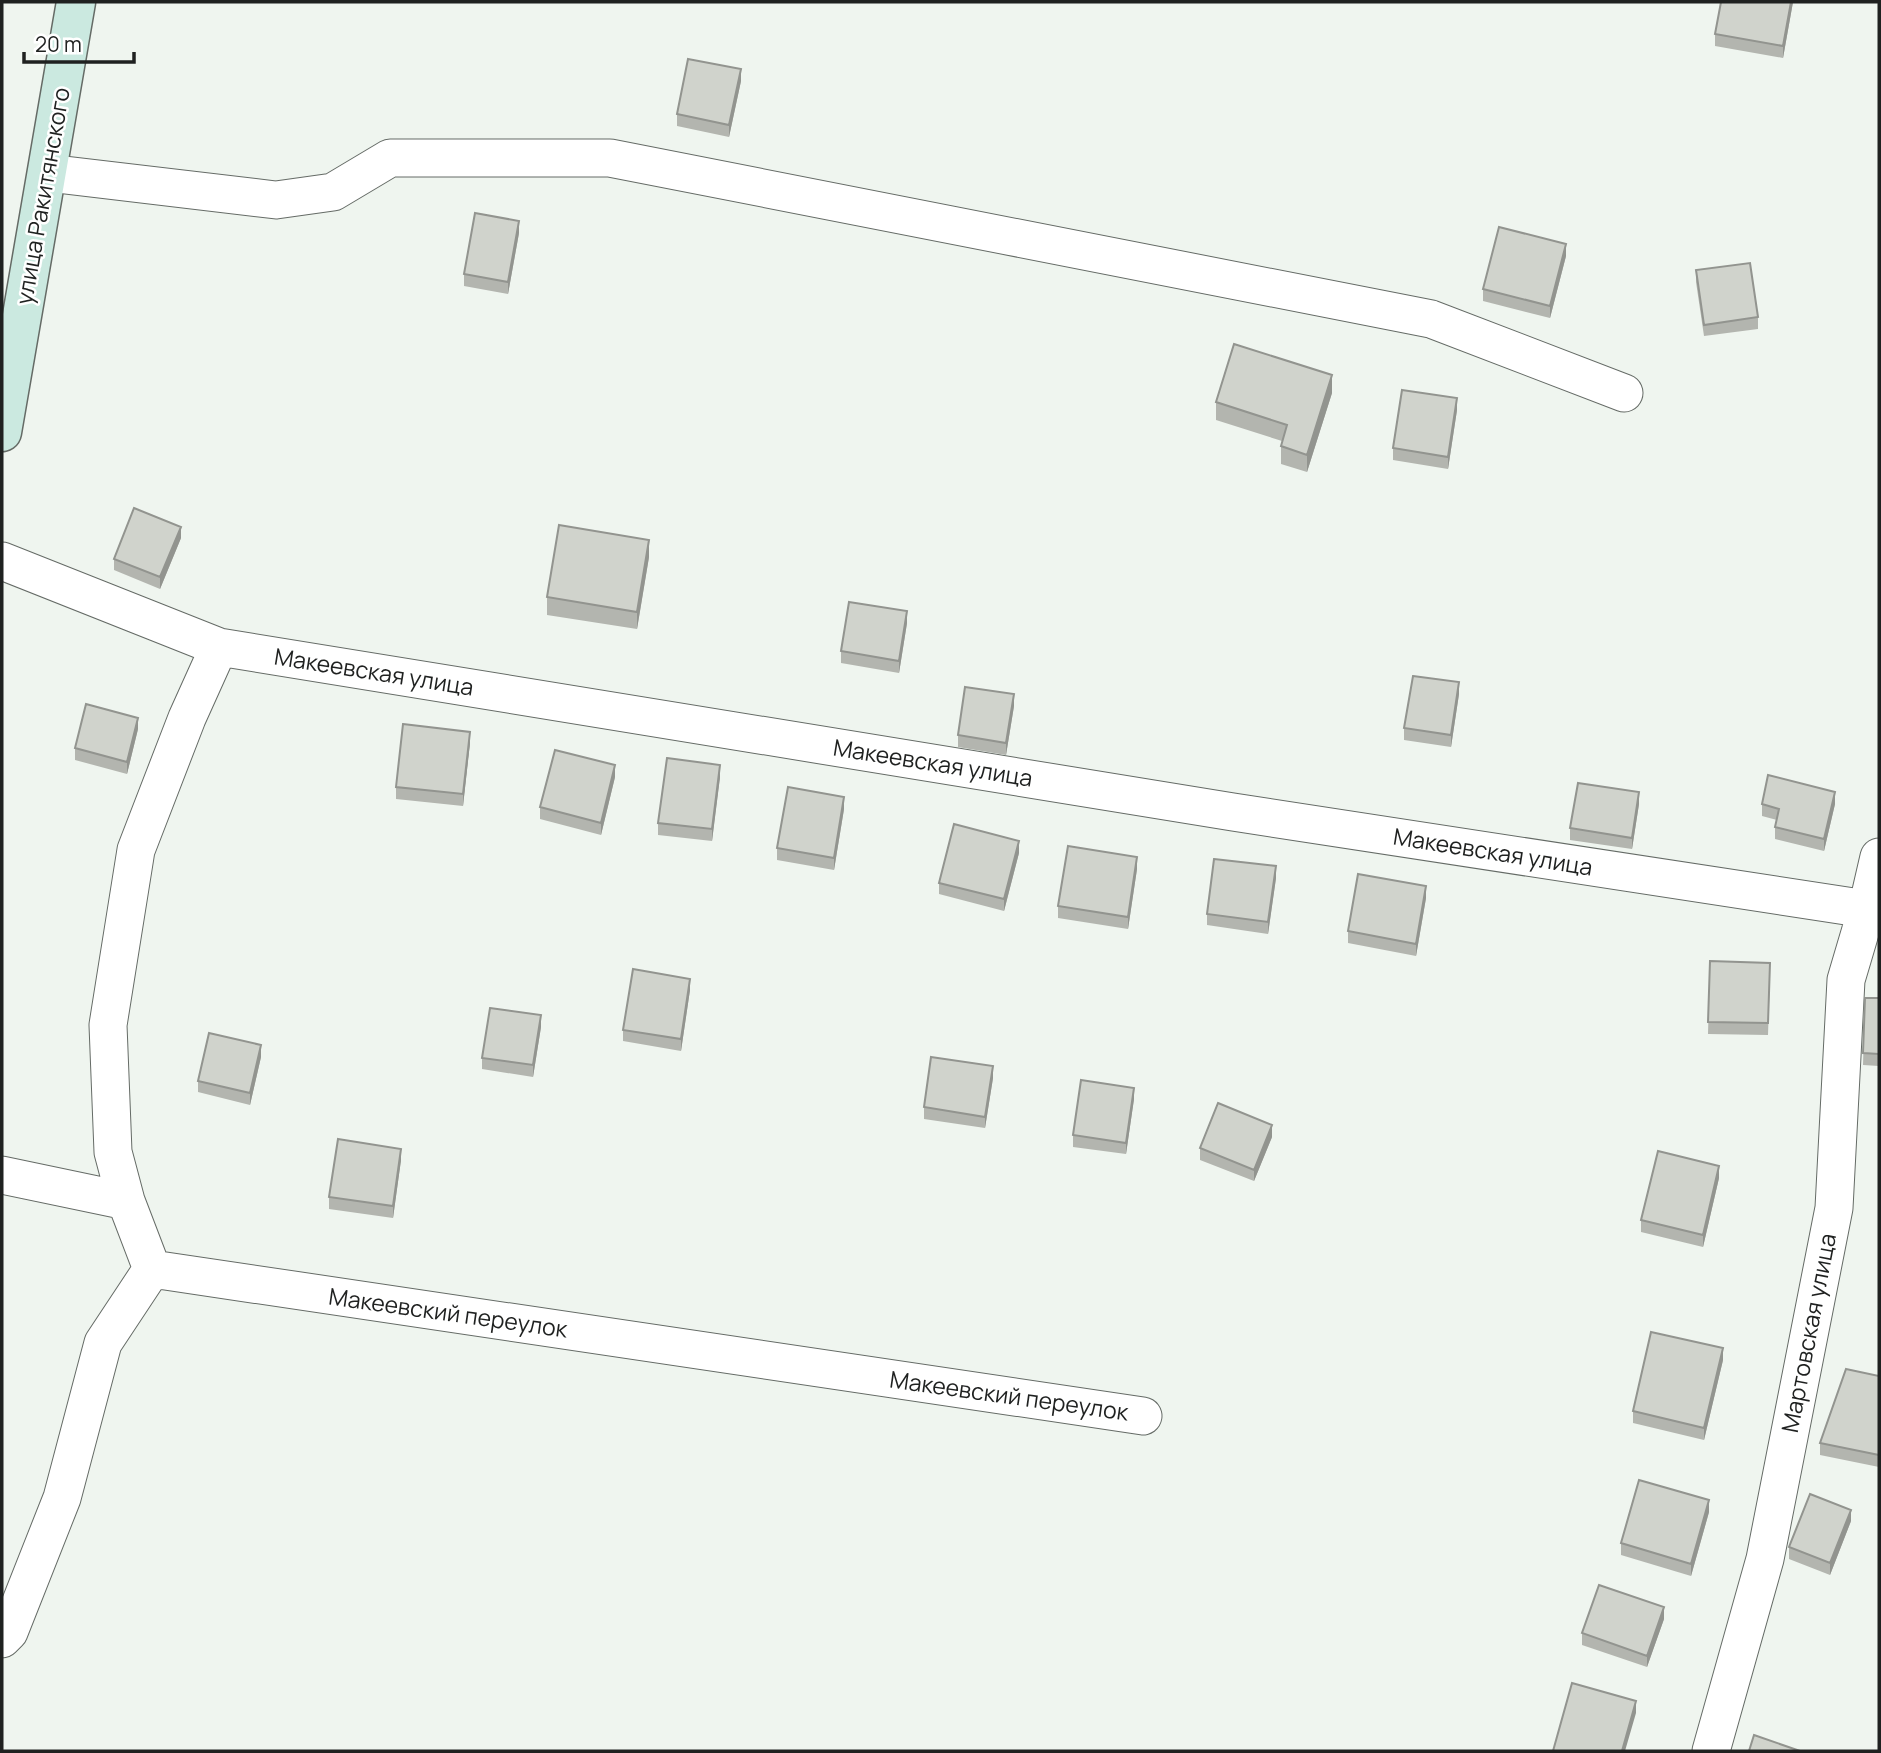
<svg xmlns="http://www.w3.org/2000/svg" width="1881" height="1753" font-family="Manrope,sans-serif">
	<style>
		.lines { fill: none; stroke-linecap: round; stroke-linejoin: round }
		.street-casing { stroke: #656b66; stroke-width: 39 }
		.secondary-casing { stroke: #656b66; stroke-width: 41 }
		.street { stroke: #fff; stroke-width: 37 }
		.secondary { stroke: #cbe9e0; stroke-width: 38 }
		.wall { fill: #b3b5af }
		.shaded-wall { fill: #92948f }
		.building { fill: #d0d3cc; stroke: #92948f; stroke-width: 2 }
		.labels { text-anchor: middle; stroke-width: 5; stroke-linejoin: round; paint-order: stroke }
		.street-label { font-size: 23px; fill: #1f2120; stroke: #fff }
	</style>
	<rect width="100%" height="100%" fill="#eff5ef"/>
	<g class="lines">
		<g class="street-casing">
			<path id="street" d="M48,173L276,200L333,192L390,158H610L1431,319L1624,393
				M2,561L219,647L1233,812L1879,911
				M2,1175L126,1201
				M152,1269L126,1201L113,1152L108,1025L136,850L187,718L219,647
				M2,1639L9,1632L62,1498L103,1343L152,1269L1143,1416
				M1711,1751L1765,1559L1834,1208L1846,980L1867,909L1879,857"/>
		</g>
		<g class="secondary-casing">
			<path id="secondary" d="M2,432L76,2"/>
		</g>
		<use href="#street" class="street"/>
		<use href="#secondary" class="secondary"/>
	</g>
	<path class="wall" d="M1793,2L1783,58L1715,46V34Z
		M741,81L729,137L677,126V114Z
		M519,233L508,294L464,286V274Z
		M1566,256L1550,318L1483,301V289Z
		M1696,270L1758,317V329L1704,336L1696,282Z
		M1332,393L1307,472L1281,464V446L1282,441L1216,420V402Z
		M1457,410L1448,469L1393,460V448Z
		M181,538L160,589L114,570V559Z
		M649,557L637,629L547,615V597Z
		M907,623L899,673L841,663V651Z
		M1459,694L1451,747L1404,740V728Z
		M1014,706L1006,755L958,747V735Z
		M138,729L127,774L75,760V748Z
		M470,743L463,806L396,799V787Z
		M615,777L601,835L540,819V807Z
		M720,777L712,841L658,835V823Z
		M1639,804L1632,849L1570,840V828Z
		M1762,804H1835L1824,851L1775,839V827L1777,820L1762,816Z
		M844,809L834,870L777,860V848Z
		M1019,853L1004,911L939,894V883Z
		M1137,869L1128,929L1058,918V906Z
		M1276,878L1268,934L1207,925V914Z
		M1426,898L1416,956L1348,943V931Z
		M1710,961L1770,974L1768,1035L1708,1034Z
		M690,990L681,1051L623,1041V1030Z
		M1865,998H1879V1066L1863,1065Z
		M541,1027L533,1077L482,1069V1058Z
		M261,1057L250,1105L198,1092V1081Z
		M993,1078L985,1128L924,1119V1107Z
		M1134,1099L1126,1154L1073,1147V1135Z
		M1272,1137L1254,1181L1200,1160V1148Z
		M401,1160L393,1218L329,1209V1197Z
		M1719,1178L1703,1247L1641,1232V1220Z
		M1723,1360L1704,1440L1633,1423V1411Z
		M1879,1376V1467L1820,1455V1443Z
		M1709,1512L1691,1576L1621,1555V1543Z
		M1851,1521L1830,1575L1789,1559V1547Z
		M1664,1619L1647,1667L1582,1645V1633Z"/>
	<path class="shaded-wall" d="M1791,2H1793L1783,58V46Z
		M741,69V81L729,137V125Z
		M519,221V233L508,294V282Z
		M1566,244V256L1550,318V306Z
		M1332,375V393L1307,472V455Z
		M1457,398V410L1448,469V457Z
		M181,527V538L160,589V577Z
		M649,540V557L637,629V612Z
		M907,611V623L899,673V661Z
		M1459,682V694L1451,747V735Z
		M1014,694V706L1006,755V743Z
		M138,718V729L127,774V762Z
		M470,732V743L463,806V794Z
		M615,765V777L601,835V823Z
		M720,765V777L712,841V829Z
		M1639,792V804L1632,849V838Z
		M1835,792V804L1824,851V839Z
		M844,797V809L834,870V858Z
		M1019,841V853L1004,911V899Z
		M1137,857V869L1128,929V917Z
		M1276,866V878L1268,934V922Z
		M1426,886V898L1416,956V944Z
		M690,979V990L681,1051V1039Z
		M541,1015V1027L533,1077V1065Z
		M261,1045V1057L250,1105V1093Z
		M993,1066V1078L985,1128V1117Z
		M1134,1088V1099L1126,1154V1143Z
		M1272,1125V1137L1254,1181V1170Z
		M401,1149V1160L393,1218V1206Z
		M1719,1166V1178L1703,1247V1235Z
		M1723,1348V1360L1704,1440V1428Z
		M1709,1500V1512L1691,1576V1564Z
		M1851,1510V1521L1830,1575V1563Z
		M1664,1607V1619L1647,1667V1656Z
		M1636,1701V1713L1625,1751H1622Z"/>
	<path class="building" d="M1721,2H1791L1783,46L1715,34Z
		M688,59L741,69L729,125L677,114Z
		M475,213L519,221L508,282L464,274Z
		M1499,227L1566,244L1550,306L1483,289Z
		M1750,263L1758,317L1704,325L1696,270Z
		M1234,344L1332,375L1307,455L1281,446L1287,425L1216,402Z
		M1402,390L1457,398L1448,457L1393,448Z
		M134,508L181,527L160,577L114,559Z
		M559,525L649,540L637,612L547,597Z
		M849,602L907,611L899,661L841,651Z
		M1413,676L1459,682L1451,735L1404,728Z
		M965,687L1014,694L1006,743L958,735Z
		M86,704L138,718L127,762L75,748Z
		M403,724L470,732L463,794L396,787Z
		M555,750L615,765L601,823L540,807Z
		M667,758L720,765L712,829L658,823Z
		M1768,775L1835,792L1824,839L1775,827L1779,809L1762,804Z
		M1578,783L1639,792L1632,838L1570,828Z
		M788,787L844,797L834,858L777,848Z
		M954,824L1019,841L1004,899L939,883Z
		M1068,846L1137,857L1128,917L1058,906Z
		M1214,859L1276,866L1268,922L1207,914Z
		M1358,874L1426,886L1416,944L1348,931Z
		M1710,961L1770,963L1768,1023L1708,1022Z
		M633,969L690,979L681,1039L623,1030Z
		M1865,998H1879V1054L1863,1053Z
		M490,1008L541,1015L533,1065L482,1058Z
		M209,1033L261,1045L250,1093L198,1081Z
		M931,1057L993,1066L985,1117L924,1107Z
		M1081,1080L1134,1088L1126,1143L1073,1135Z
		M1218,1103L1272,1125L1254,1170L1200,1148Z
		M338,1139L401,1149L393,1206L329,1197Z
		M1658,1151L1719,1166L1703,1235L1641,1220Z
		M1651,1332L1723,1348L1704,1428L1633,1411Z
		M1846,1369L1879,1376V1455L1820,1443Z
		M1639,1480L1709,1500L1691,1564L1621,1543Z
		M1810,1494L1851,1510L1830,1563L1789,1547Z
		M1599,1585L1664,1607L1647,1656L1582,1633Z
		M1572,1683L1636,1701L1622,1751H1553Z
		M1754,1735L1800,1751H1749Z"/>
	<g class="labels">
		<g class="street-label">
			<text transform="translate(43 196) rotate(-80)" y="8">улица Ракитянского</text>
			<text transform="translate(374 672) rotate(9)" y="8">Макеевская улица</text>
			<text transform="translate(933 763) rotate(9)" y="8">Макеевская улица</text>
			<text transform="translate(1493 852) rotate(9)" y="8">Макеевская улица</text>
			<text transform="translate(448 1313) rotate(8)" y="8">Макеевский переулок</text>
			<text transform="translate(1809 1333) rotate(-79)" y="8">Мартовская улица</text>
			<text transform="translate(1009 1396) rotate(8)" y="8">Макеевский переулок</text>
		</g>
	</g>
	<rect width="1881" height="1753" fill="none" stroke="#1f2120" stroke-width="7"/>
	<path d="M24 52v10h110v-10" fill="none" stroke="#1f2120" stroke-width="3.5"/>
	<text x="35" y="52" font-size="21" fill="#1f2120" stroke="#ffffff" stroke-width="5" paint-order="stroke">20 m</text>
</svg>
